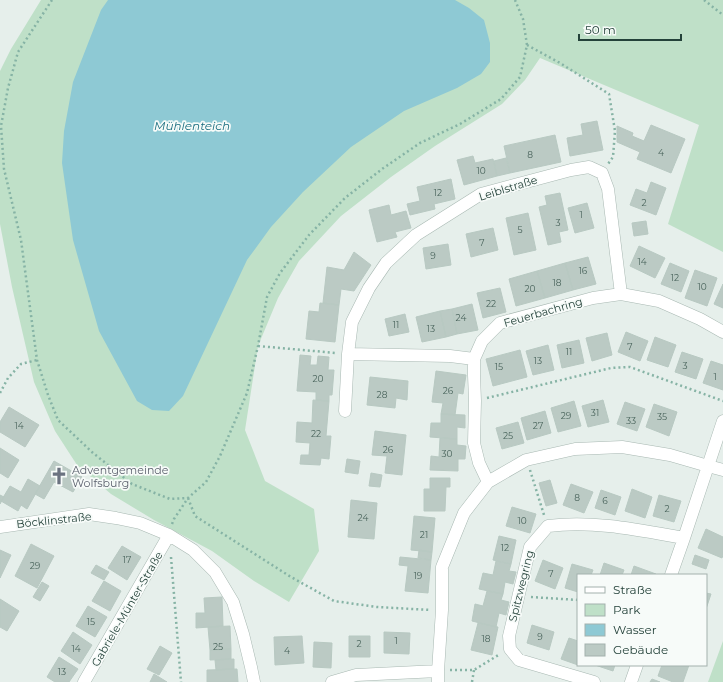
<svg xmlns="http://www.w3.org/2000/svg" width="723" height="682" font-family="Montserrat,sans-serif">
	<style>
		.green { fill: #bfe0c8 }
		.water { fill: #8ec9d4 }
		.building { fill: #bbcac4; stroke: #b8c9c2 }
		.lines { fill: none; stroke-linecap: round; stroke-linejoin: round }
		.minor-casing { stroke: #a8b8b2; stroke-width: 13 }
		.path { stroke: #86b3a5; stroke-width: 2.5; stroke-dasharray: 2 3; stroke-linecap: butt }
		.minor { stroke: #fff; stroke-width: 12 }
		.labels { text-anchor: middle; stroke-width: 3.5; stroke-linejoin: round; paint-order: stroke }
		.number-label { font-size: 9px; fill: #4a645c }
		.street-label { font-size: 11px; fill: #24423a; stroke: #f7fbf9 }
		.worship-label { font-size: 11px; fill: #5b616d; stroke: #f7fbf9; text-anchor: start }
		.water-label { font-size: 12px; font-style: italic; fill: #1c6f80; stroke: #f7fbf9 }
	</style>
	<rect width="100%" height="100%" fill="#e6efeb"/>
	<path class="green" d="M41,0H723V252L668,224L699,125L540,58L525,80L502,104L435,146L391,177L341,216L299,261L278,298L258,346L245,430L265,481L314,509L319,551L289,602L254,581L212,551L154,520L111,494L77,465L55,431L34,382L12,287L0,224V71L11,49Z
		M723,641V682H708Z"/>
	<path class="water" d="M108,0H455L469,8L484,20L490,43V62L481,74L457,88L404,111L351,147L303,192L271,227L247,260L183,396L169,411L152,410L137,401L99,331L73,240L62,163L64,131L73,82L101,10Z"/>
	<path class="building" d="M597,121L603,150L570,156L567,138L583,135L581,124Z
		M651,125L685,139L671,173L637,159L640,152L617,142V126L633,133L632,136L644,141Z
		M555,135L561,162L510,173L504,146Z
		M473,156L475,163L493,159L497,176L464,185L457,160Z
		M506,158L510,173L497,176L494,161Z
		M451,179L455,199L434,204L435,209L410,215L407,204L420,201L417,187Z
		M651,182L666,188L656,215L630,205L636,189L647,193Z
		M560,193L568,230L559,232L561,242L548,245L539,207L547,205L545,196Z
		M587,203L594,228L575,233L568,208Z
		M389,205L391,215L406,211L411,228L395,232L397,237L377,242L369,210Z
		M528,213L536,250L514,255L506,218Z
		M646,221L648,234L634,236L632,223Z
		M493,228L498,250L471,257L466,234Z
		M448,244L451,265L426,269L423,248Z
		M639,246L665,258L655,278L630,266Z
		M354,252L371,265L354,291L341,289L339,305L323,303L327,267L344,270Z
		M588,257L596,284L573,290L565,263Z
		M565,263L573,290L545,298L537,271Z
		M670,263L689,271L681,292L661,284Z
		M695,270L717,278L707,306L685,298Z
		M537,271L545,298L516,306L509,279Z
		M723,284V308L714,304Z
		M500,288L506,312L483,318L477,293Z
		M320,303L339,305L335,342L306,339L309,311L319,312Z
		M472,304L478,330L457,334L452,309Z
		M452,309L457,334L446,337L440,311Z
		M440,311L446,337L422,342L416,317Z
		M405,314L409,332L389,336L385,319Z
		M626,332L648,341L640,361L618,352Z
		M607,333L612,355L592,361L586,338Z
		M655,337L676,345L668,367L647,360Z
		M579,340L584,363L562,368L557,345Z
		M548,345L554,370L533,375L526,351Z
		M520,350L527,377L493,386L486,359Z
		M682,352L703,359L696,379L675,372Z
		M300,355L311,356L310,365H317L318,356L329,357L328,370H334L332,395H329V401L316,400V392L297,391Z
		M711,361L723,365V390L703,383Z
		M436,371L466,375L463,394L458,393L455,415L441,414L443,403L432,402Z
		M370,377L408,381L407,400L396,398L395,408L367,405Z
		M313,400L329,401L326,436H331L329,459L321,458L320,465L300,464L301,455H309L310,443L296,442L297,422L312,423Z
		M603,400L609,422L588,427L582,406Z
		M574,401L581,426L558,432L551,408Z
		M625,402L645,409L637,431L617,424Z
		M654,404L677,412L669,436L646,427Z
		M9,407L39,425L25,447L0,432V422Z
		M545,411L551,433L527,440L521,418Z
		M441,414L465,415V428L457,427V439L430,437L431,423H441Z
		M518,422L524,443L502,449L496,428Z
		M375,431L406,435L402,475L385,473L387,456L372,455Z
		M440,438L457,439V445L466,446L465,459H458V471L430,470L431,456L439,457Z
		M0,448L19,460L8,478L0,473Z
		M347,459L360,461L358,474L345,472Z
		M54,461L82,477L73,492L54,482L44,499L35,494Z
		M371,473L382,475L380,487L369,486Z
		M430,478H450V487H446L445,511H424V489H430Z
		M28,479L40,486L27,509L21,505L18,511L1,501L10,486L21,492Z
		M550,480L557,503L546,506L539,483Z
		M571,484L593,492L584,513L563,505Z
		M632,489L652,497L645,518L625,511Z
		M601,490L621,497L615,515L595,508Z
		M0,495L4,497L0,504Z
		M659,495L681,501L674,522L653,516Z
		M351,500L377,503L374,539L348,537Z
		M512,507L536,514L530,533L506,526Z
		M414,516L435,518L432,552L411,550Z
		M706,529L723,537V555L722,558L698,548Z
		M499,536L516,540L511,564L493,560Z
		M31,544L54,556L37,588L15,576Z
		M122,546L141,557L127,580L108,568Z
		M0,550L11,555L0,578Z
		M419,550L432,552L431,560L418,558Z
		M695,555L709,560L706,569L692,564Z
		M400,557L431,560L428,593L405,591L408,566L399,565Z
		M543,560L563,568L555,589L535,581Z
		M496,561L511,564L509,571L516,572L513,584L505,582L503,594L479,589L483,573L493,575Z
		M604,563L624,570L622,575H600Z
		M572,564L593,570L591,575H578V592L565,588Z
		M96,565L109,572L104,580L91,573Z
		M634,566L656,574V575H631Z
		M104,581L121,591L110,611L92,601Z
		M42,582L49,586L40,601L33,597Z
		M487,591L503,594L501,600L509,602L506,615L499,613L496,627L472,621L475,604L483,606Z
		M706,593L711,594L706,609Z
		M222,597L223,626L196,628V613H205L204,598Z
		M0,599L19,611L7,631L0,627Z
		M88,606L107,617L95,637L76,626Z
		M478,623L498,627L492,655L471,650Z
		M532,625L554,632L549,650L527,643Z
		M230,626L231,649L210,650L208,627Z
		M73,632L92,645L80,664L61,651Z
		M384,632L410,633L409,654L384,653Z
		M302,636L304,663L275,665L274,637Z
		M349,636H370V657H349Z
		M569,638L578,641V665L561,659Z
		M314,642L332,643L331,668L313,667Z
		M160,646L172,653L159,675L147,669Z
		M231,649V659L210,660V650Z
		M59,657L78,669L69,682H55L47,677Z
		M234,659V669L216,670L215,660Z
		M595,665H615L613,671Z
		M662,665H689L683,682H673L658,676Z
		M237,669L238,682H207V670Z
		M154,674L167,682H150Z
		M652,679L660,682H650Z"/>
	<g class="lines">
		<g class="minor-casing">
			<path id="minor" d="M348,354L450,356L474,359
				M345,411L348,354L352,322L369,288L386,263L416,235L481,194L571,170L589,167L602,173L608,189L621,294
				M488,482L479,463L474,443L475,401L474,375V359L482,341L500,323L593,298L621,294L659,301L700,319L723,332
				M0,527L89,514L116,518L140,523L169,535L193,550L215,572L233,602L243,634L251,667L254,682
				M671,575L684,538L723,421
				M84,682L169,535
				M332,682L356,675L438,671
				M438,682V671L442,610V567L464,513L488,482L526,460L575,449L622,447L670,455L708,466L723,470
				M594,682L519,660L510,649L509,636L530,547L548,526C593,520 639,530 684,538
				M631,682L637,665"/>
		</g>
		<path class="path" d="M52,0L18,52L8,88L1,126L4,169L21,240L37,360L48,395L58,420L93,453L132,484L170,499L188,498L206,482L220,456L247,393L258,346L267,297L280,273L309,235L345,198L382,169L420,143L460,124L501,99L520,77L527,45L523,19L515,0
			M704,0L723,15
			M527,45L560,63L609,94L615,131L613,157L608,164
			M258,346L336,353
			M0,393L8,378L21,364L37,360
			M487,398L611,368L630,367L723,401
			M530,470L544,515
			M188,498L195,516L291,577L334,601L377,607L431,610
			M172,524L174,519L188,498
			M171,557L181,682
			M531,597L578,600
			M450,670H474L500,654
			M472,682L474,670"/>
		<use href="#minor" class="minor"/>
	</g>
	<defs>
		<g id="church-bare" transform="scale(1.38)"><path d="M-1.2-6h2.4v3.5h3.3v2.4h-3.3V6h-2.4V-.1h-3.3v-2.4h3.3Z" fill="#6b7280" stroke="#f7fbf9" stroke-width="2.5" paint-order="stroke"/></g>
	</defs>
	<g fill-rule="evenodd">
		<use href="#church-bare" x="59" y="476"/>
	</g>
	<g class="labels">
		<g class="number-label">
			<text x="661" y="156">4</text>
			<text x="530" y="158">8</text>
			<text x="481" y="174">10</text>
			<text x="438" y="196">12</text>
			<text x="644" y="206">2</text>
			<text x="581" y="218">1</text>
			<text x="558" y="226">3</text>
			<text x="520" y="233">5</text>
			<text x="482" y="246">7</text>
			<text x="433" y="259">9</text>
			<text x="642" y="265">14</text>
			<text x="583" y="274">16</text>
			<text x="675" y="281">12</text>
			<text x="557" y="286">18</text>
			<text x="702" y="290">10</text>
			<text x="530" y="292">20</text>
			<text x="491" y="307">22</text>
			<text x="461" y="321">24</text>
			<text x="396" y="328">11</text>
			<text x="431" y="332">13</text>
			<text x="630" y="350">7</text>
			<text x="569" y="355">11</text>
			<text x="538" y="364">13</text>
			<text x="685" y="369">3</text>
			<text x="499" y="370">15</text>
			<text x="715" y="380">1</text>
			<text x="318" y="382">20</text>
			<text x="448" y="394">26</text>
			<text x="382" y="398">28</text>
			<text x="595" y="416">31</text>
			<text x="566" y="419">29</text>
			<text x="662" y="420">35</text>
			<text x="631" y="424">33</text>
			<text x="19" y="429">14</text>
			<text x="538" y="429">27</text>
			<text x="316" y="437">22</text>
			<text x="508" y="439">25</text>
			<text x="388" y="453">26</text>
			<text x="447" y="457">30</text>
			<text x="577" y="501">8</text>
			<text x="605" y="504">6</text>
			<text x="667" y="512">2</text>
			<text x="363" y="521">24</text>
			<text x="522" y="524">10</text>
			<text x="424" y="538">21</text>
			<text x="505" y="551">12</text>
			<text x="127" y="563">17</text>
			<text x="35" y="569">29</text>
			<text x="551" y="577">7</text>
			<text x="418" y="579">19</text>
			<text x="91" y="625">15</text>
			<text x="540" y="640">9</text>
			<text x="486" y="642">18</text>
			<text x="396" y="644">1</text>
			<text x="359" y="647">2</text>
			<text x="218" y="650">25</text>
			<text x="76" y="652">14</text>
			<text x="287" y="654">4</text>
			<text x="62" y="675">13</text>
		</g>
		<g class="street-label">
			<text transform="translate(508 188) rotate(-17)" y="4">Leiblstraße</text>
			<text transform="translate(543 312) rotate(-16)" y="4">Feuerbachring</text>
			<text transform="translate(54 520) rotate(-6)" y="4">Böcklinstraße</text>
			<text transform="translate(521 586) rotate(-76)" y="4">Spitzwegring</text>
			<text transform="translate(127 609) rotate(-60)" y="4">Gabriele-Münter-Straße</text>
		</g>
		<g class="worship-label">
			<text x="72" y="474">Adventgemeinde<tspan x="72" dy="13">Wolfsburg</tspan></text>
		</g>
		<g class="water-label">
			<text x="192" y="130">Mühlenteich</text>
		</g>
	</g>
	<rect x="577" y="574" width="130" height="92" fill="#f7fbf9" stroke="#a3b1ad"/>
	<rect x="585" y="587" width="20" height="6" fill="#ffffff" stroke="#a3b1ad"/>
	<text x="613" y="594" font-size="12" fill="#24423a">Straße</text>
	<rect x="585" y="604" width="20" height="12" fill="#bfe0c8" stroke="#a3b1ad"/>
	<text x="613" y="614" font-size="12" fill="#24423a">Park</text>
	<rect x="585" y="624" width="20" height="12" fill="#8ec9d4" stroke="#a3b1ad"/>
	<text x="613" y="634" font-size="12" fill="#24423a">Wasser</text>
	<rect x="585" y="644" width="20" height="12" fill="#bbcac4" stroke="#a3b1ad"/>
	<text x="613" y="654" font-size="12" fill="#24423a">Gebäude</text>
	<path d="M579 34v6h102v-6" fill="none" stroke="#24423a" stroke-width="2"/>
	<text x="585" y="34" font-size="12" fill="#24423a" stroke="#f7fbf9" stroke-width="3" paint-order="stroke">50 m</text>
</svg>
